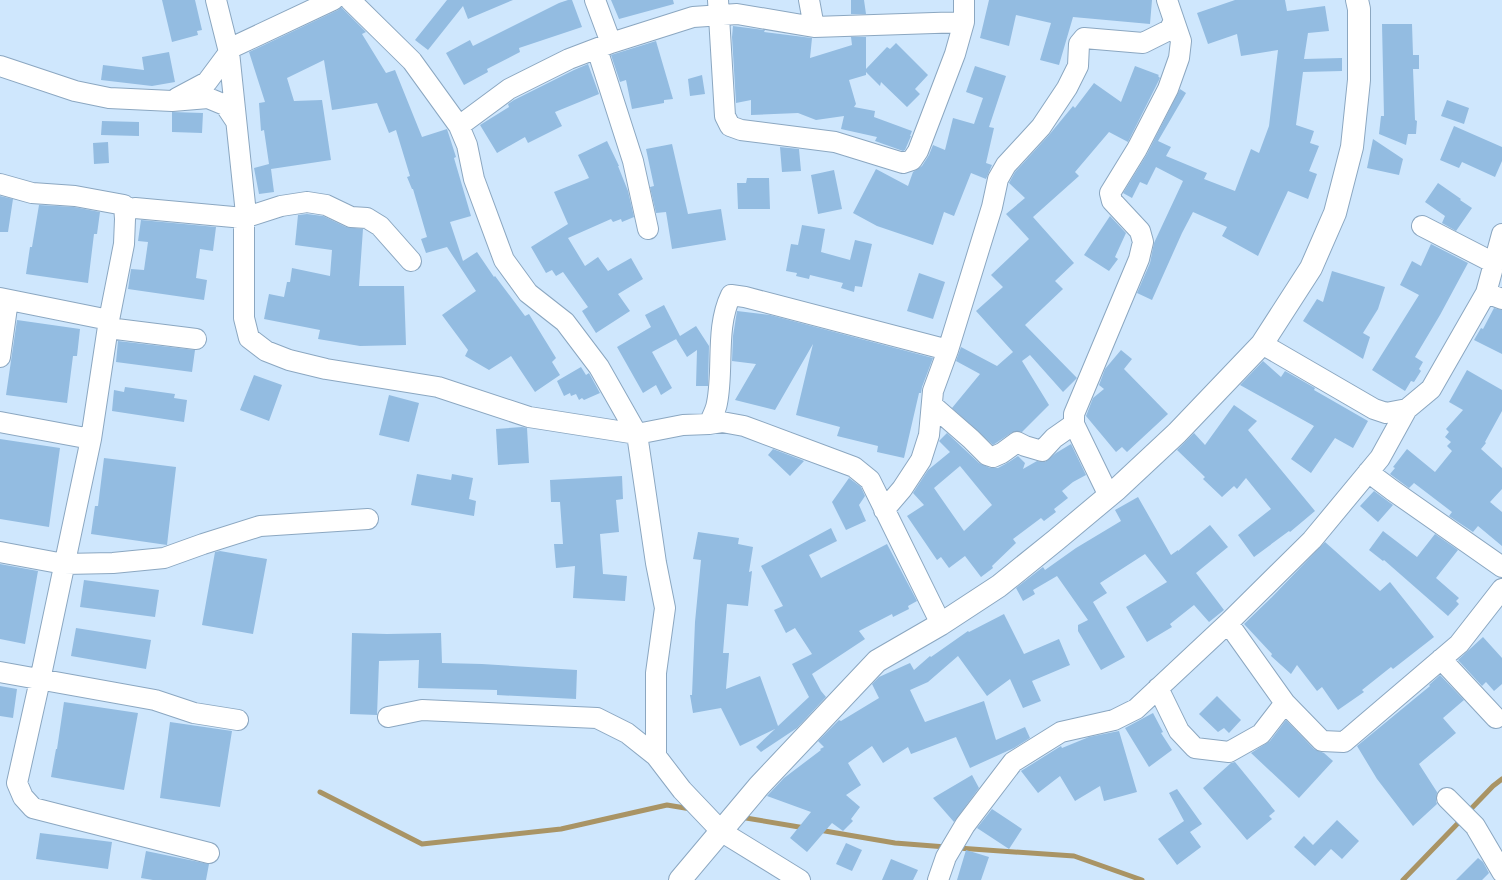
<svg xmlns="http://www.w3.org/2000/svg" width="1502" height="880" font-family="'Crimson Pro',serif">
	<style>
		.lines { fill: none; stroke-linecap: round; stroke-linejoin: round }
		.stream { stroke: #a99465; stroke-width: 5 }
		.building { fill: #93bce1; fill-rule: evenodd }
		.minor-casing { stroke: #8ba7c1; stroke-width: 22 }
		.major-casing { stroke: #8ba7c1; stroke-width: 24 }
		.minor { stroke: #fff; stroke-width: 20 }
		.major { stroke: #fff; stroke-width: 22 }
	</style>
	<rect width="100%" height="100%" fill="#cfe7fd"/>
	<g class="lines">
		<path class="stream" d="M320,792L422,844L561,829L667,805L691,809
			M1467,813L1493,786L1502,779
			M740,817L805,828
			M819,830L895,843L946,847
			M958,848L1074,856L1142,880
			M1403,880L1462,819"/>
	</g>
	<path class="building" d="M162,0H195L202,30L197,31L198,35L172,42Z
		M447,0H513L468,19L463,6L428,50L415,40Z
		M568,0H572L582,27L519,48L520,52L487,69L488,72L464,85L446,53L470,40L473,46L559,3Z
		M611,0H673L674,4L619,19Z
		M851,0H864L866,14H851Z
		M989,0H1152L1150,24L1073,17L1059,65L1040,60L1051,23L1016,15L1009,46L980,38Z
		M1235,0H1285L1287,11L1325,6L1329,31L1308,33L1304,59L1342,58V71L1303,72L1296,125L1314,131L1310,143L1319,146L1309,171L1317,174L1308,199L1288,191L1258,256L1222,236L1227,227L1193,212L1182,233L1152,300L1137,293L1150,263L1154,243L1183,181L1156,167L1147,185L1140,182L1132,198L1123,193L1147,154L1180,89L1186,93L1158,141L1171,147L1166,156L1207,173L1204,179L1235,191L1251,149L1259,153L1269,126L1278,50L1241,56L1237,34L1208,44L1197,13Z
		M341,7L366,32L362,34L386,73L395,70L422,137L447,129L456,157L454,158L471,216L450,222L463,261L477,252L494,277L495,276L525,316L529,314L556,358L552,362L560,375L535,392L511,356L489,370L465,356L468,350L442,315L476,291L447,247L426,253L421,239L427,237L413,189H412L407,177L410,176L396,130L389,133L377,103L332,110L324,60L287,78L294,101L322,100L331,160L271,169L274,192L259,194L254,168L269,164L264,130L261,131L259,103L265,102L249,52L338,10Z
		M1382,24H1412L1413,55H1419V69H1413L1415,120L1417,121L1416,134H1408L1406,145L1379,134L1381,116H1384Z
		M733,26L765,30L764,32L812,38L810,58L852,45L851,37H866V69L887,47L890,49L896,43L928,75L915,89L920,94L907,107L881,82L880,86L866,72V75L849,80L856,104L854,107L875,111L874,117L912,131L910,136H911L905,150L903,151L875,141L877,137L841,129L844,116L816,120L798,113L751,115V100L736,103L732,37Z
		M656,41L673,99L664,100V103L632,109L626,80L620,82L611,55Z
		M169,52L175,82L152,86L101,80L103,65L144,70L142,57Z
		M588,64L599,94L555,112L562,126L528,143L525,137L497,153L480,125L509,107L508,104L514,100L574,70Z
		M975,66L1006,76L989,127L994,128L986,163L992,165L986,179L971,173L954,216L944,212L933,245L877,226L853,213L876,169L908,186L913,172L922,166L929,155L933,145L945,150L953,118L974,124L983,98L966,92Z
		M1135,66L1159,75L1158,76L1160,78L1128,142L1109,132L1075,172L1079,176L1033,217L1074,263L1055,281L1063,289L1025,325L1077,378L1063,392L1030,355L1022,361L1049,405L1022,432L1016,431L1011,433L993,445L952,408L980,374L956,361L961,347L997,366L1013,352L976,311L1003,287L991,275L1029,239L1006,214L1025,198L1009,183L1015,172L1049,135L1073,106L1075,108L1094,83L1121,102Z
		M702,75L705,94L690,96L688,79Z
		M1447,100L1469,108L1464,124L1441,116Z
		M172,112L203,113L202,133L172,132Z
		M102,121L139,122V136L101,135Z
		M1454,126L1502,147V161L1495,177L1462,162L1459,168L1440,160Z
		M1373,139L1403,159L1399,175L1367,168Z
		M607,141L619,166H618L628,191L634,217L622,222L621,219L613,222L611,219L568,238L585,266L598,257L608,271L631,258L643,279L618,294L630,311L596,333L582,311L588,307L563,272L556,276L552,270L546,273L531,247L568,224L554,192L589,178L578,155Z
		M108,142L109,163L94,164L93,143Z
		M672,144L688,214L721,209L726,240L672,249L666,212L656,213L650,187L654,186L646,149Z
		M780,147L799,149L801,171L782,172Z
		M834,170L842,209L818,214L811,175Z
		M747,178H769L770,209H738L737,183H746Z
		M1438,183L1461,199L1460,200L1472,208L1456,231L1442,223L1445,216L1425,202Z
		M0,196L13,199L8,232H0Z
		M39,205L74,207L100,212L97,234H94L88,283L26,274L30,247H32Z
		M307,214L323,216L346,227L363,229L359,286H404L406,345L360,346L318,339L320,330L264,319L269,294L284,297L287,282H290L292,268L330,276L332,250L295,245L298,215Z
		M1110,216L1126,233L1115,257L1118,259L1109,271L1084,255Z
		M141,220L216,227L213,251L200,249L196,278L207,280L204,300L128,289L131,269L144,270L148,242L138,241Z
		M802,225L825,229L821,252L850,260L855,240L872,244L862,287L855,286L854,292L841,288L843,283L810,275L809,279L796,276L797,273L786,271L791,244L798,245Z
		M1431,244L1468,263L1440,315L1415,357L1423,362L1419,369L1421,371L1414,382L1411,381L1405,391L1372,370L1419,295L1400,285L1412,261L1421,266Z
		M1332,271L1385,287L1378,309L1363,333L1370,337L1363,359L1303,321L1317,299L1323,302Z
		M919,273L945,282L933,319L907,311Z
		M664,305L680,336L696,326L709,346L708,386H696L697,350L687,357L676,339L678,338L652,352L672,388L661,395L656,385L643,393L617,347L651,327L645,315Z
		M1494,308L1502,310V354L1474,340L1481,328L1483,329Z
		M737,311L770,315L933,358L922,387L921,393H919L904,458L877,452L878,446L837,436L840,427L796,415L813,344L775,410L735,400L756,364L732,361L733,336Z
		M17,320L80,329L77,356H73L67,403L6,395Z
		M118,341L195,350L192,372L116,362Z
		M1121,350L1132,359L1124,369L1168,414L1127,452L1122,447L1116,452L1086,416L1093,398L1104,389L1099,385L1105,369Z
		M1263,361L1281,377L1285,371L1315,388L1314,390L1368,421L1353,448L1335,438L1311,473L1291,459L1314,426L1240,385Z
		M581,367L586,375L589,373L600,393L584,400L582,398L579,400L576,394L571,396L570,393L564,396L557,381Z
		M1467,370L1502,390V411L1485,442L1486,443L1481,449L1502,468V489L1490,502L1502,512V546L1478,526L1473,532L1449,516L1452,512L1414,483L1409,488L1390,474L1395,468L1393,467L1407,449L1435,472L1452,451L1447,446L1451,442L1445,437L1449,432L1446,429L1463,410L1449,402Z
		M254,375L282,385L269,421L240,410Z
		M125,387L175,394L174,398L187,400L184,422L112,411L114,390L124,392Z
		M389,395L419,403L409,442L379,435Z
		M1234,405L1257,421L1248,430L1315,511L1290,532L1289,531L1254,557L1238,535L1271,509L1246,478L1237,489L1234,486L1222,497L1203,479L1205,477L1177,450L1194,433L1205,445Z
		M522,427L527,428L529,463L498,465L496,429Z
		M947,433L979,463L990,468H998L1009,462L1018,456L1025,463L1023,469L1037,461L1045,462L1056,453L1071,444L1086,475L1073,482L1062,491L1068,498L1054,509L1056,512L1044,521L1041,518L1013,539L1016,543L992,566L993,568L981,577L965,556L949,568L941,557L937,560L907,516L924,505L913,493L928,470L950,452L939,441ZM960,466L992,505L964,531L934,488Z
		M0,439L60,448L49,527L0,519Z
		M773,449L802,460L804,461L790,476L768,455Z
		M104,458L176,467L167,545L91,534L95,506H98Z
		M417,474L451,480L452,474L473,478L469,499L476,501L474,516L411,505Z
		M622,476L623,499L616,500L619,532L600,534L603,574L627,576L625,601L573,598L575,566L556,568L554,544H563L560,502H551L550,480Z
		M849,478L861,487L865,496L859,505L866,521L846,530L832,502Z
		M1374,491L1393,505L1378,522L1360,506Z
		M1138,497L1171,555L1178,550V551L1210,525L1228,547L1196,573L1224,610L1209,622L1194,605L1170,624L1172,627L1147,642L1126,607L1167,582L1145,554L1100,583L1107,593L1093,602L1125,657L1101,670L1078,631V625L1088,620L1057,576L1033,590L1035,594L1023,601L1016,588L1043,567L1045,570L1076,548L1121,521L1115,510Z
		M831,528L837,541L809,555L821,578L887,544L917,601L908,606L909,609L893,617L892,614L859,631L865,639L812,674L821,691L826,697L797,728L761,752L756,747L775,729L740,746L721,708L693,713L690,695H692L695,622L701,560L693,559L698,532L739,538L738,544L753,547L749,572L752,571L748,606L727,604L723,653H729L726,689L760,676L778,726L809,697L792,664L812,654L795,628L786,633L774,610L783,606L761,566Z
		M1383,531L1417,557L1435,534L1458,550L1436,578L1459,598L1456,601L1459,604L1448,616L1384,560L1383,561L1369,550Z
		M1325,542L1380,591L1390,582L1434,637L1393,669L1391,667L1362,690L1364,692L1338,710L1322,687L1317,691L1297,665L1291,674L1271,656L1272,654L1244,624L1272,597Z
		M220,551L267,559L253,634L202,625L215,552Z
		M0,564L38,571L25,644L0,639Z
		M84,580L159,590L155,617L80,607Z
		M1004,614L1024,654L1059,639L1070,665L1032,681L1041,701L1023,708L1010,679L987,696L958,656L928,682L910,690L925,722L984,701L996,740L1025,727L1030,738L1014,748L970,768L956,737L911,754L908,747L883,763L872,746L848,763L861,785L846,795L860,807L851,819L853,821L843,831L832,823L807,852L790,838L811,812L767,796L784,778L821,750L820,749L824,747L818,741L839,720L841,721L879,698L872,684L879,677L910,663L914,670L930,656L931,657L968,631L969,632Z
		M76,628L151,640L146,669L71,656Z
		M352,633L387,634L441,633L442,663L482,664L577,670L576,699L497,695V690L418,688L419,660L379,661L377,715L350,714Z
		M1483,637L1502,658V684L1494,691L1486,682L1482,686L1458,660Z
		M1440,675L1464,700L1443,718L1456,733L1419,764L1437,792L1436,801L1437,804L1413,826L1377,779L1357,746L1430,686L1429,685Z
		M0,686L17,689L13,718L0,716Z
		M1217,696L1241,720L1229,733L1224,728L1218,732L1199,714Z
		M64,702L138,713L124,790L51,777L56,749H57Z
		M1153,713L1163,732L1161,733L1172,750L1149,767L1125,728Z
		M1286,720L1314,749L1324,753L1333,761L1299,798L1251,753L1270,741Z
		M170,722L232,731L220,807L160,798Z
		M1119,731L1137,792L1104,801L1100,786L1075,801L1060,776L1038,793L1021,771L1061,746L1062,748L1089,737Z
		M1235,762L1275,811L1269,816L1272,819L1247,840L1203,788L1231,763Z
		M972,775L979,788L954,822L933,798Z
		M1177,789L1202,824L1190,832L1201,847L1177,865L1158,839L1184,821L1169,793Z
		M992,809L1022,829L1009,849L977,828Z
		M1337,820L1359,841L1342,859L1331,849L1315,866L1294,847L1304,836L1313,845Z
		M40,833L112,842L108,869L36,859Z
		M846,843L862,850L852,871L836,864Z
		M966,850L989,857L981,880H957Z
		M146,851L209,864L206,880H153L141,878Z
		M1478,858L1483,862L1489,873L1482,880H1456Z
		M891,859L918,870L913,880H882Z"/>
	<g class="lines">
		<g class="minor-casing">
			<path id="minor" d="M216,0L229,52L246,214L244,218V318L249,338L266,351L289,360L326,369L438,387L529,417L637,434L683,425L709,424C712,417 716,410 717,403C724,368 715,328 731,295L745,297L948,350
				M350,0L412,61L459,126L467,145L474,179L504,260L528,293L565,322L599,367L637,434L656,563L665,608L656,673V756
				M595,0L611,43
				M718,0L725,116L730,126L741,130L835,142L903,163L912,160L918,151L955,54L964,22V0
				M809,0L814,27
				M597,49L633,161L648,229
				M0,66L75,91L109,98L172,101L208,98L225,105L235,120
				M177,98L207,82L233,47L333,0
				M459,126L509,89L569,59L611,43L693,17L737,14L814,27L964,22
				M0,184L32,193L75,196L124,205L125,219L124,244L109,320L91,439L40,680L17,783L23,797L33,808L209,853
				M125,219L126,210L135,208L244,218L281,206L307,202L326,205L351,217L367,218L380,226L411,261
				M1422,226L1494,263
				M1486,293L1502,299
				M0,298L109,320
				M108,328L196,339
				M1262,344L1374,409L1386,413L1407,409L1431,389L1486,293L1502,234
				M0,357L8,300
				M932,405L971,439L987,455L993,457L1002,453L1017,442L1025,446L1042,451L1054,438L1074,424
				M0,422L91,439
				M709,424L722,422L744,426L854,467L870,480L941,624
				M1368,472L1392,490L1502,567
				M1109,496L1074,424V414L1139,259L1143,242L1140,231L1112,201L1110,193L1137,149L1168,89L1179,58L1181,41L1167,0
				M884,510L902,489L921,460L929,435L933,391L948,350L992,207L998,179L1006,165L1041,127L1067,88L1078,66L1079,44L1084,38L1143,43L1169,30L1174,21
				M0,552L64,564L113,563L164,558L203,544L260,526L368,519
				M1228,623L1285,703L1322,741L1344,742L1459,644L1502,589
				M1441,659L1496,718
				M0,672L155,700L194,713L238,720
				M1158,688L1179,731L1195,748L1229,752L1261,734L1285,703
				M388,717L422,710L597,718L627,733L656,756L682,790L722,832L800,880
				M1447,798L1475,826L1502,872
				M938,880L946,857L965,825L1013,762L1061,732L1114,720L1136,709L1228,623L1312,540L1380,458L1407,409"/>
		</g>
		<g class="major-casing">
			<path id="major" d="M680,880L759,786L877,661L941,624L999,586L1056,540L1117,489L1177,433L1262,344L1311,268L1335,213L1352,147L1359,80V9L1357,0"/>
		</g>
		<use href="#minor" class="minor"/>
		<use href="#major" class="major"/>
	</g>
</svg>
